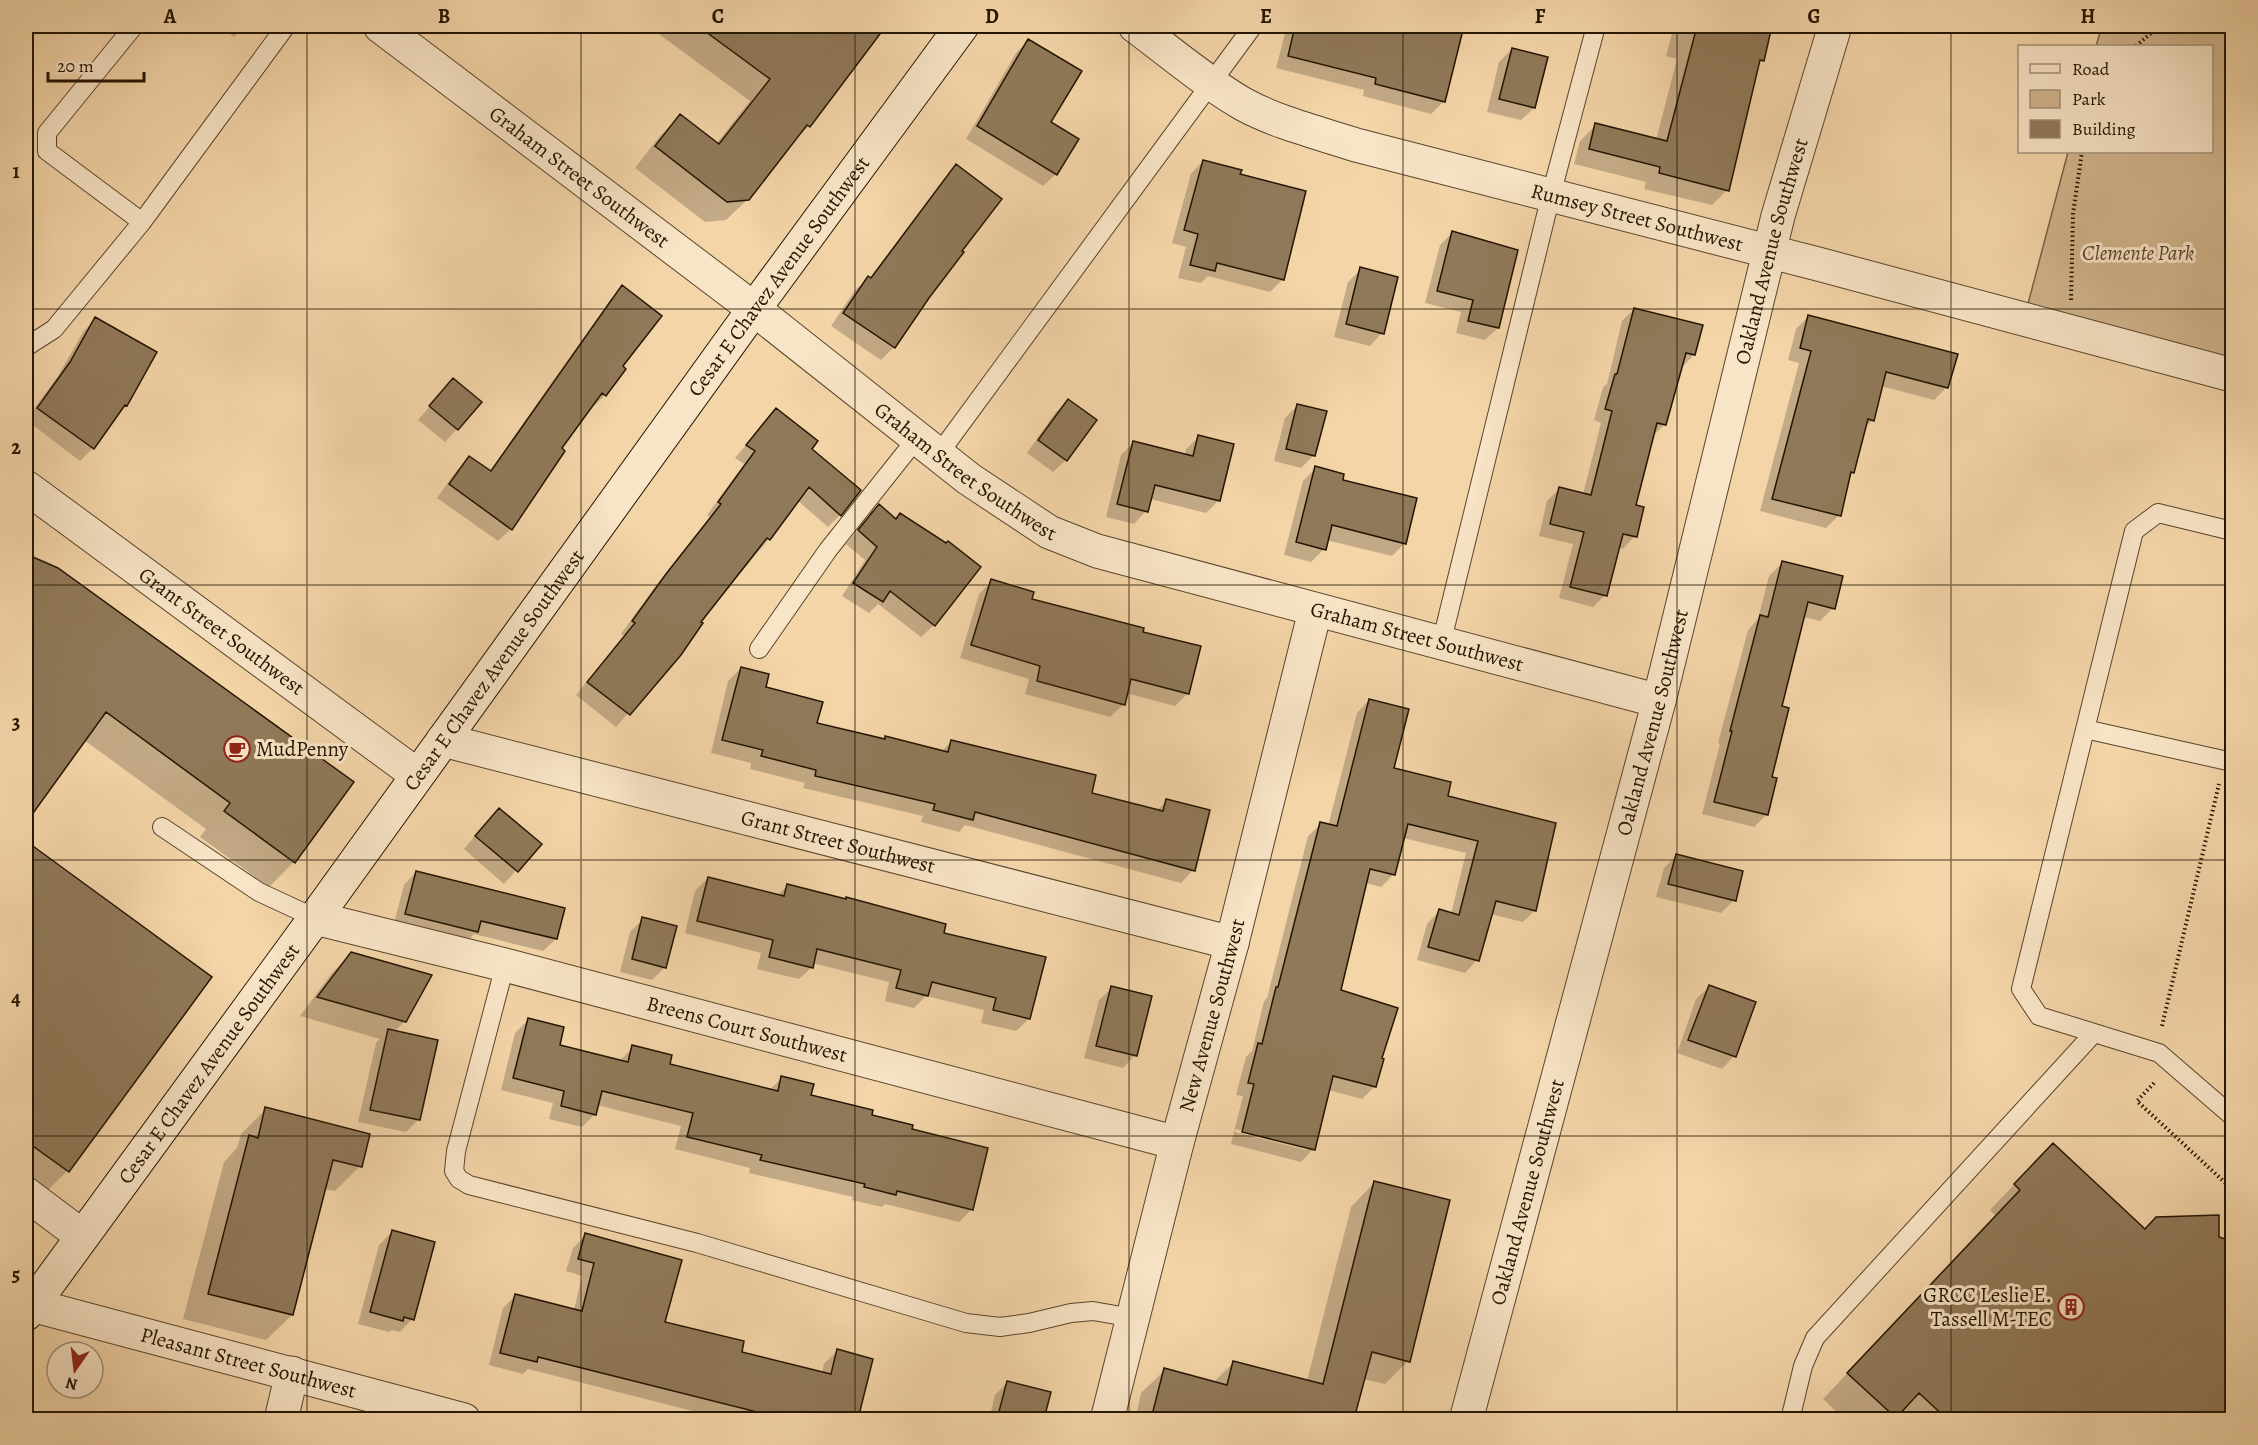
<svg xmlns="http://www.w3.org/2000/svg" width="2258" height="1445" font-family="Alegreya,serif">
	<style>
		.green { fill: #d0b48c; stroke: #7a6448; stroke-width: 1.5 }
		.shadow { fill: #0003; fill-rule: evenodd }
		.building { fill: #907959; stroke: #231503; stroke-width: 1.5 }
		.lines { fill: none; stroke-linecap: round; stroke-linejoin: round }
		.service-casing { stroke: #57452c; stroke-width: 20 }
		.minor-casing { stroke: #57452c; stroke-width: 35 }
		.secondary-casing { stroke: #231503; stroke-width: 35 }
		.path { stroke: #231503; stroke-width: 4; stroke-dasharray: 1.5 3; stroke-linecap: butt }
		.service { stroke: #f8e4c6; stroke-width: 18 }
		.minor { stroke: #f8e4c6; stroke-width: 33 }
		.secondary { stroke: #f8e4c6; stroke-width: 33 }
		.grid { fill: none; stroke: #231503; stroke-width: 1.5; stroke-opacity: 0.55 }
		.labels { text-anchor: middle; stroke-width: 6; stroke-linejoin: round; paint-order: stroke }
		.street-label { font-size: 21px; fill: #231503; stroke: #f8e4c6 }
		.park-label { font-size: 21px; font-style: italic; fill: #57452c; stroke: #f8e4c6 }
		.poi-label { font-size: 21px; fill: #231503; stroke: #f8e4c6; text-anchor: start }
		.neatline { fill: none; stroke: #231503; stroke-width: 2 }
		.grid-label { font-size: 20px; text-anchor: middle; font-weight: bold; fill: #231503 }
	</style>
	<rect width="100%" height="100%" fill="#f4d5a8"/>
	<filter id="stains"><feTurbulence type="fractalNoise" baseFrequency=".00333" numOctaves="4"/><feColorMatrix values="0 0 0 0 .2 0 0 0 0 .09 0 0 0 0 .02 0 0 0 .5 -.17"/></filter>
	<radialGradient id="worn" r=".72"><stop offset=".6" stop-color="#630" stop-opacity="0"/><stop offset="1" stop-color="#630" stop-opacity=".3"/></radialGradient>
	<path class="green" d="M2102,26H2232V375L2024,319L2068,152H2212V46H2096Z"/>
	<path class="shadow" d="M219,26H244L234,37Z
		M648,26H870L879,32L809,126L788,147L748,199L726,220L705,222L635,168L659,137L680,116L716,144L750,101Z
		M1287,26H1462L1443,102L1431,114L1363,96L1364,90L1276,68Z
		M1674,26H1771L1762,60L1758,65L1727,190L1712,205L1644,189L1646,182L1574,164L1580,141L1596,125L1656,140L1677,59L1666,56Z
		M1029,40L1049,123L1056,174L1043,186L966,139L1016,53Z
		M1512,49L1534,108L1521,120L1487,112L1499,62Z
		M1203,161L1239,175L1283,279L1270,292L1208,276L1201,283L1178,278L1186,247L1172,243L1191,174Z
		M956,166L928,297L894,347L881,360L831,326L855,290L868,278L869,279L944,179Z
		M1452,233L1498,328L1485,340L1456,333L1461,312L1425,303L1440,245Z
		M1361,269L1382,333L1370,346L1334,337L1348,282Z
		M622,287L605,395L592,408L591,406L560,449L511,529L498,541L437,498L457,470L470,458L489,472L610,300Z
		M1634,309L1694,355L1682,367L1664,425L1652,437L1634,506L1635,536L1623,549L1618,547L1605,595L1593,607L1559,598L1573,544L1539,536L1547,501L1559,489L1583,494L1601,423L1594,420L1603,387L1607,384L1622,321Z
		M1809,316L1947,387L1934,400L1881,386L1873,420L1864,428L1839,515L1826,528L1760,511L1799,363L1788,360L1796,329Z
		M95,319L126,405L116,416L93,448L80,461L26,420L58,376L83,332Z
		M453,380L457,429L445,442L418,420Z
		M1068,401L1066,460L1053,472L1027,453L1055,413Z
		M1298,405L1314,455L1301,468L1274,461L1285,418Z
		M776,410L810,449L840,515L828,527L797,500L769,539L699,622L679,654L616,727L576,695L624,636L621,634L654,588L710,517L707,515L744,464L735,458Z
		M1199,437L1219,500L1206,513L1150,499L1146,511L1134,524L1106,517L1121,455L1134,442L1185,455L1186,449Z
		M1316,468L1341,481L1405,543L1392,556L1326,540L1324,549L1311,562L1284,555L1303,481Z
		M879,506L895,520L900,515L934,625L921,637L878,604L869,613L842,596L865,560L846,544Z
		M26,556L57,569L294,862L269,887L200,837L206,829L84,740L26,821Z
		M1782,563L1833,608L1820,621L1803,617L1780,707L1766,815L1754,827L1702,814L1720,744L1718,743L1748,630L1758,619L1769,576Z
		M992,581L1030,600L1188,693L1175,706L1126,693L1123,705L1110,717L1025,694L1029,679L960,658L979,594Z
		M741,668L764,688L816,724L883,741L886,738L941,752L951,742L1090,794L1156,811L1167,801L1193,870L1181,883L965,825L959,832L921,822L923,816L803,788L805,783L750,769L751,763L711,753L728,681Z
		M1369,700L1393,769L1446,797L1535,910L1523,922L1490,914L1477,960L1465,973L1417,960L1427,924L1439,911L1451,914L1466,853L1403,838L1393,875L1381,887L1366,883L1340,992L1380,1059L1375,1086L1362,1099L1328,1090L1313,1149L1301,1162L1231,1144L1243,1096L1236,1095L1246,1057L1252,1051L1264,1001L1267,998L1308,836L1321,824L1328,826L1357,713ZM1235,1129L1307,1147V1150L1235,1132Z
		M487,822L540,844L504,884L464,849Z
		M26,843L209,978L67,1171L42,1196L26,1184Z
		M1676,856L1734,900L1721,913L1656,897L1664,868Z
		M416,872L556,939L543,951L474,934L464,944L393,927L404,885Z
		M708,878L778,895L787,886L942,934L1044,959L1029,1019L1016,1031L981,1023L984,1010L926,996L914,1008L885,1001L889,982L812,963V967L799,979L757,969L761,953L685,933L695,891Z
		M643,919L665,967L652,980L620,972L630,932Z
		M351,954L404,1022L394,1032L418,1120L406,1132L358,1122L376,1043L380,1039L300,1016L332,973Z
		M1709,987L1734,1056L1722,1069L1677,1053L1696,999Z
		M1112,988L1135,1055L1123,1068L1084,1058L1099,1000Z
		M528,1020L558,1047L619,1062L633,1047L668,1065L769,1090L782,1078L809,1096L910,1130L972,1209L959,1222L885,1204L882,1207L852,1200L853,1197L749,1173L750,1168L675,1149L681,1126L597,1105L595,1114L582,1127L549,1119L553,1103L501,1090L515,1033Z
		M266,1109L360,1166L335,1191L324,1189L292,1315L266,1340L183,1319L224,1162L237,1148L241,1134Z
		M2028,1170L2145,1231L2217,1238L2232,1243V1420H1896L1894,1418L1892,1420H1845L1823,1399L1996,1216L1990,1210Z
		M1374,1183L1408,1361L1385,1384L1363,1379L1353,1420H1135L1141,1393L1165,1370L1213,1383L1234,1362L1307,1381L1351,1207Z
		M392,1232L412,1319L400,1332L392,1330L389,1332L358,1324L379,1245Z
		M586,1235L663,1323L740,1353L822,1373L824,1364L837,1351L871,1360L856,1420H728L528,1369L523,1374L489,1365L503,1308L515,1296L574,1310L582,1276L566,1271L573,1248Z
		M1007,1383L1049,1393L1043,1420H989L995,1395Z
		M190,1411L214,1416V1420H181Z"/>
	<path class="building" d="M698,26H886L810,127L807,125L749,200L727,202L655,146L680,114L719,144L770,79Z
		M1295,26H1464L1445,102L1375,84L1376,78L1288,56Z
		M1697,26H1772L1764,61L1760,60L1729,191L1659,173L1660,167L1589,149L1595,123L1667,141Z
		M1028,39L1082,71L1051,122L1079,139L1057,175L977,126Z
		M1512,48L1548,57L1535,108L1499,99Z
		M1203,160L1242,170L1240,174L1306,191L1284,280L1217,263L1215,271L1190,265L1198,234L1184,230Z
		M956,164L1002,199L962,251L964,252L929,298L895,348L843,313L868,276L871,278Z
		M1452,231L1518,250L1499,328L1468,321L1473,300L1437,291Z
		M1360,267L1398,277L1384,334L1346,324Z
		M622,285L662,316L623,366L626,369L606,396L602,393L562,448L565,451L512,530L449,484L469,456L491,471Z
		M1634,308L1703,325L1695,355L1686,353L1666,425L1657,423L1636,505L1644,507L1637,537L1623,534L1607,596L1570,587L1584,532L1550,524L1559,487L1591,495L1612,411L1605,409L1615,374H1617Z
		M1808,315L1958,354L1948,388L1886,372L1874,421L1868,419L1854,473L1851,472L1841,516L1772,499L1811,351L1800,348Z
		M95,317L157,352L127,406L125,405L94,449L37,408L70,362Z
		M453,378L482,402L458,430L429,406Z
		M1068,399L1097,420L1067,461L1038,440Z
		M1297,404L1327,411L1315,456L1286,449Z
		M776,408L818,441L812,449L861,490L841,516L809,487L770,540L767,538L701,622L703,623L681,655L630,715L587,682L635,623L632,621L666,574L721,504L718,502L755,451L746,445Z
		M1198,435L1234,444L1220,501L1155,485L1148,512L1117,504L1133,441L1193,456Z
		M1315,466L1344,474L1343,480L1417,498L1406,544L1332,525L1326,550L1296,542Z
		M879,504L896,519L900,513L946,543L948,541L981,567L935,626L890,591L883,602L853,583L877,547L858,530Z
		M26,554L58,568L354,782L295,863L224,811L230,803L106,712L26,823Z
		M1782,561L1843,576L1835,609L1808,602L1782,706L1789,708L1772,777L1777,778L1768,815L1714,802L1732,731H1730L1760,615L1768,617Z
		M991,579L1034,592L1032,599L1144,628L1143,632L1201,646L1189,694L1131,679L1125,705L1037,681L1040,666L971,645Z
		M741,667L769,674L766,687L823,702L817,723L885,739V736L948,752L951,740L1096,775L1092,793L1163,811L1166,799L1210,810L1195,871L975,812L973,820L933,810L935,804L815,776L816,770L761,756L763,750L722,740Z
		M1369,699L1409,709L1394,768L1451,782L1448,796L1556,823L1536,911L1496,901L1479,961L1428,947L1439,909L1459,915L1478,841L1408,824L1395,875L1370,869L1341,990L1398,1008L1382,1058L1384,1059L1376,1087L1333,1076L1315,1150L1242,1132L1254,1084L1248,1083L1258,1043L1262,1044L1276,987H1278L1320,822L1337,826Z
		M499,808L542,844L518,872L475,836Z
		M26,841L212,977L69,1172L26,1141Z
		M1676,854L1743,871L1736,901L1668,884Z
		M416,871L565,908L557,939L481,921L478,932L405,914Z
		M708,877L784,896L787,884L846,899V897L946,924L944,933L1046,957L1030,1019L993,1010L996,998L932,982L928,996L896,988L901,970L817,949L813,968L769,957L773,940L697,921Z
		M642,917L677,926L666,968L632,959Z
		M351,952L432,975L406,1022L317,997Z
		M1709,985L1756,1002L1736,1057L1688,1040Z
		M1111,986L1152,996L1137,1056L1096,1046Z
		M528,1018L564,1027L560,1045L628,1062L632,1045L672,1055L670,1064L778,1091L781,1076L814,1084L811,1095L873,1110L872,1115L913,1125L912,1129L988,1148L973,1210L897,1191L896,1195L864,1187L865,1184L760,1160L762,1155L687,1137L693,1113L602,1091L596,1115L561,1106L564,1091L513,1078Z
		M388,1029L438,1040L420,1120L370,1110Z
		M265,1107L370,1134L362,1167L333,1160L293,1315L208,1294L249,1135L258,1138Z
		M2053,1143L2145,1229L2156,1217L2219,1215V1237L2232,1241V1419H1947L1919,1393L1896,1418L1847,1373L2020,1190L2014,1184Z
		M1374,1181L1450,1200L1410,1362L1372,1352L1354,1419H1151L1164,1368L1227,1385L1233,1361L1323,1384Z
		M392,1230L435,1242L414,1320L404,1317L403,1321L370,1312Z
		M585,1233L682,1260L665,1322L744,1341L742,1352L831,1374L837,1349L873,1359L858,1419H785L538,1357L537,1362L500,1353L515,1294L582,1311L594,1263L578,1259Z
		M1007,1381L1051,1392L1044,1419H997Z"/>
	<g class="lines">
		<g class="service-casing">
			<path id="service" d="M142,222L286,26
				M26,347L54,329L142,222L47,151V133L134,26
				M938,455L1253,26
				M2232,531L2158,513L2134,531L2021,989L2039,1016L2159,1053L2232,1116
				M1441,644L1551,195L1596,26
				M759,649L828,550L917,438
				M2085,729L2232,762
				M162,827L259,892L315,918
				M505,965L456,1151L454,1171L459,1179L469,1185L697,1243L966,1323L1000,1327L1029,1323L1071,1313L1093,1311L1133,1318
				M1790,1420L1803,1366L1815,1338L2094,1033"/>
		</g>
		<g class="minor-casing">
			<g id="minor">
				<path id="s1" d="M380,26L754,309L969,479L1049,532L1097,551L1659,701"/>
				<path id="s2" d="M1135,26C1170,52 1205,82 1243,104C1278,123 1319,133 1356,145L1818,264L2232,375"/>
				<path id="s3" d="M26,487L417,775"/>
				<path id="s4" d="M443,740L1232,943"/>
				<path id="s5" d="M315,918L505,965L1177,1143"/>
				<path d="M26,1194L82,1236"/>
				<path id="s6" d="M32,1305L464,1420"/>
				<path d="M281,1420L292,1373"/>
				<path id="s7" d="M1107,1420L1177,1143L1232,943L1315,611"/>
				<path id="s8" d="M1466,1420L1659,701L1778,216L1835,26"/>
			</g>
		</g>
		<g class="secondary-casing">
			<g id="secondary">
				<path id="s9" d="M26,1314L315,918L754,309L962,26"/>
			</g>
		</g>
		<path class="path" d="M2136,46L2159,26
			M2071,300L2073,214L2082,152
			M2230,736L2232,727
			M2162,1026L2219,784
			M2154,1083L2137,1101L2232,1189"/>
		<use href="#service" class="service"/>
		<use href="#minor" class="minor"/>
		<use href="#secondary" class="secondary"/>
	</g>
	<path class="grid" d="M307,26V1420M581,26V1420M855,26V1420M1129,26V1420M1403,26V1420M1677,26V1420M1951,26V1420M26,309H2232M26,585H2232M26,860H2232M26,1136H2232"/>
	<defs>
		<g id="cafe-ring" transform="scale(1.35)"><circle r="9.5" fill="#f8e4c6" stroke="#8f2418" stroke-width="1.5"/><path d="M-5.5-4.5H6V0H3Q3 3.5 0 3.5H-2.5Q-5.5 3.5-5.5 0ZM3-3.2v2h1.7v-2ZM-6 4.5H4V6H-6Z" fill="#8f2418"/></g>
		<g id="building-ring" transform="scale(1.35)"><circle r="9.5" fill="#f8e4c6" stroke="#8f2418" stroke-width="1.5"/><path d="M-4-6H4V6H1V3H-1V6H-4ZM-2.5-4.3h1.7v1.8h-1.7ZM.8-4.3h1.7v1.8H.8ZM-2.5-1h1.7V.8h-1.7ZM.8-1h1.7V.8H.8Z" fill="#8f2418"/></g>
	</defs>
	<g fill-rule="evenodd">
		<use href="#cafe-ring" x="237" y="749"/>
		<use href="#building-ring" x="2071" y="1307"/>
	</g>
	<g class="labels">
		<g class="street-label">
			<text dy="7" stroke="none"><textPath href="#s1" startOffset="250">Graham Street Southwest</textPath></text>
			<text dy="7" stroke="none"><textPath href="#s2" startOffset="544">Rumsey Street Southwest</textPath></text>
			<text dy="7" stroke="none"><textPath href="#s8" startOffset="1208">Oakland Avenue Southwest</textPath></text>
			<text dy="7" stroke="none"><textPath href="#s9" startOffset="1282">Cesar E Chavez Avenue Southwest</textPath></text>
			<text dy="7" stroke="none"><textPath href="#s1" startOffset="736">Graham Street Southwest</textPath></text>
			<text dy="7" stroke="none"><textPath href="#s3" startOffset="243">Grant Street Southwest</textPath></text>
			<text dy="7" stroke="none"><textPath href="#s1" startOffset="1222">Graham Street Southwest</textPath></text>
			<text dy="7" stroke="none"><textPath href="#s9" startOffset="796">Cesar E Chavez Avenue Southwest</textPath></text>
			<text dy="7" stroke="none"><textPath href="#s8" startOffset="722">Oakland Avenue Southwest</textPath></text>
			<text dy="7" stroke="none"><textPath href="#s4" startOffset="408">Grant Street Southwest</textPath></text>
			<text dy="7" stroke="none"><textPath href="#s7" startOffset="418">New Avenue Southwest</textPath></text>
			<text dy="7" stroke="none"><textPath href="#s5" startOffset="446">Breens Court Southwest</textPath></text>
			<text dy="7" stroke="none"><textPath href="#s9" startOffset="310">Cesar E Chavez Avenue Southwest</textPath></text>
			<text dy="7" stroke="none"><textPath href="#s8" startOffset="236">Oakland Avenue Southwest</textPath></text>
			<text dy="7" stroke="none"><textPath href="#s6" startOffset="224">Pleasant Street Southwest</textPath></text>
		</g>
		<g class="park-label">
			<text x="2138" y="260">Clemente Park</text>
		</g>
		<g class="poi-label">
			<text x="256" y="756">MudPenny</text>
			<text x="2052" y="1302" text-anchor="end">GRCC Leslie E.<tspan x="2052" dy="24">Tassell M-TEC</tspan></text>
		</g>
	</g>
	<rect width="2258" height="1445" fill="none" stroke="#f4d5a8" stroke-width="66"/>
	<rect x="2018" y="45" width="195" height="108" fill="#f8e4c6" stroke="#a39178" stroke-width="1.5"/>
	<rect x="2030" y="64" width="30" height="9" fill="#f8e4c6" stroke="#a39178" stroke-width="1.5"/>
	<text x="2072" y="75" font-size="18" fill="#231503">Road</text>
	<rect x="2030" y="90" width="30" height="18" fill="#d0b48c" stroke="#a39178" stroke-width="1.5"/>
	<text x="2072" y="105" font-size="18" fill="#231503">Park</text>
	<rect x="2030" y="120" width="30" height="18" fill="#907959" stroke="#a39178" stroke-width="1.5"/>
	<text x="2072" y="135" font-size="18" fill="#231503">Building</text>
	<g transform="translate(75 1370) rotate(194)"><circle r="28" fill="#f8e4c6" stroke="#a39178" stroke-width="1.5"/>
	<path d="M0-4.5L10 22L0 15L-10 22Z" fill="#8f2418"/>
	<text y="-9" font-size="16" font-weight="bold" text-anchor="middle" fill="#231503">N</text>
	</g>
	<path d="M48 72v9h96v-9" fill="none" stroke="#231503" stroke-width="3"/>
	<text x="57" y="72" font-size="18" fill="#231503" stroke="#f8e4c6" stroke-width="4.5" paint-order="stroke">20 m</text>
	<rect x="33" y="33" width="2192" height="1379" class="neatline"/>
	<g class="grid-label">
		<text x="170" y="23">A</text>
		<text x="444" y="23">B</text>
		<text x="718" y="23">C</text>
		<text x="992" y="23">D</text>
		<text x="1266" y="23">E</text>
		<text x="1540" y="23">F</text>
		<text x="1814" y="23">G</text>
		<text x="2088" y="23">H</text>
		<text x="16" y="178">1</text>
		<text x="16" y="454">2</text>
		<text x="16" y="729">3</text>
		<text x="16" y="1005">4</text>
		<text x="16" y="1281">5</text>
	</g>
	<rect width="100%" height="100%" filter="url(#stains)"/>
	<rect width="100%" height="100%" fill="url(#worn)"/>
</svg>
